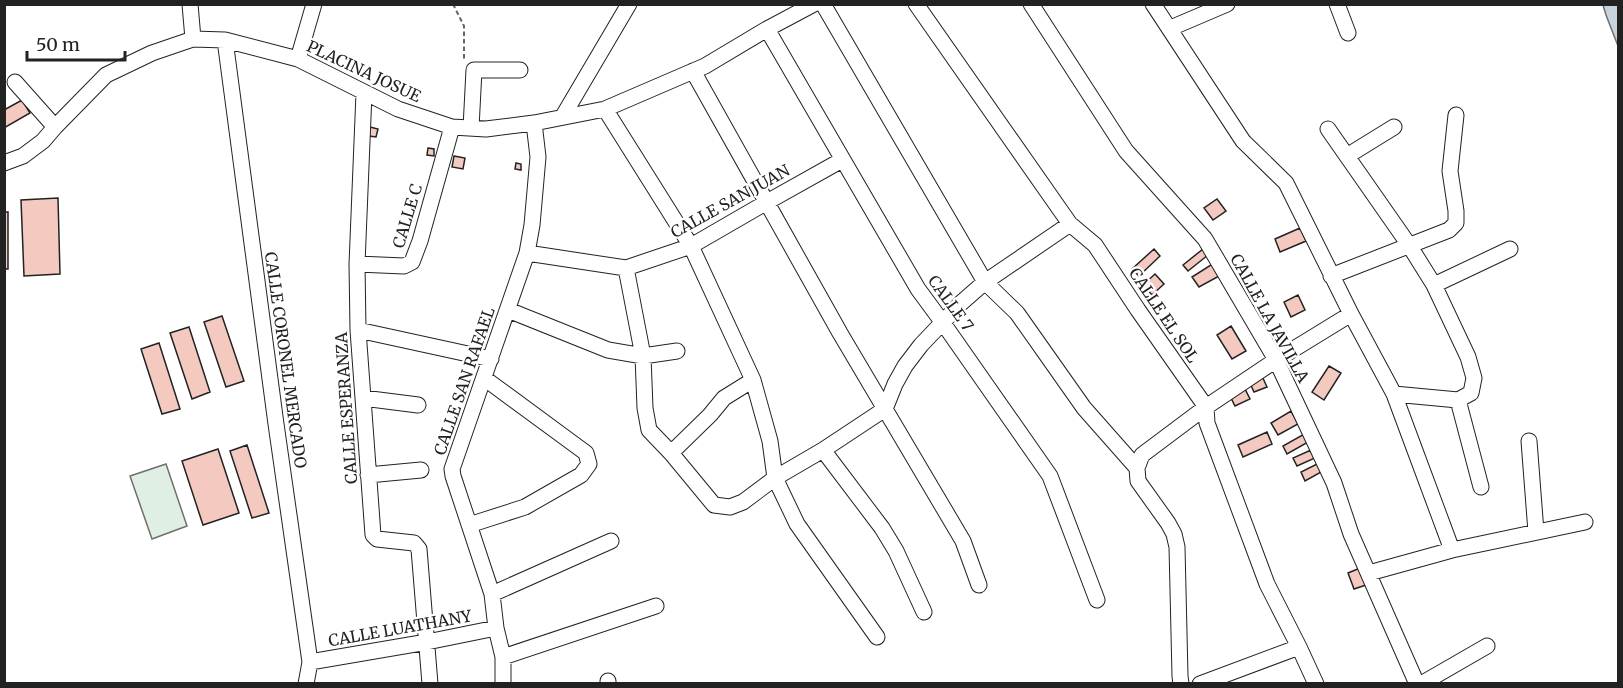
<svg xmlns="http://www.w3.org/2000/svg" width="1623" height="688" font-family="Merriweather,serif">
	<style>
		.green { fill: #e0efe3; stroke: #6f6f6f; stroke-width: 1.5 }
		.water { fill: #c7d3dd; stroke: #6f6f6f; stroke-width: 1.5 }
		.building { fill: #f3c9c0; stroke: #222; stroke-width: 1.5 }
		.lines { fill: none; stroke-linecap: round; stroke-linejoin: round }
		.minor-casing { stroke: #222; stroke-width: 17 }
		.path { stroke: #646464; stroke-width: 2; stroke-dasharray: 4.5 3; stroke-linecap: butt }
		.minor { stroke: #fff; stroke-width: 15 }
		.labels { text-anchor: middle; stroke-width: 4.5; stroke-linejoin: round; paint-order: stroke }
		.street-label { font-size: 16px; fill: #222; stroke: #fff }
	</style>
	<rect width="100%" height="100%" fill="#fff"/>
	<path class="green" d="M166,464L187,526L152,539L130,476Z"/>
	<path class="water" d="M1603,5H1618V46L1606,15Z"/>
	<path class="building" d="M22,100L30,113L4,128V110Z
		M370,127L378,129L376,137L369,136Z
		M428,148L434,149V156L427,155Z
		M454,156L465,158L463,169L452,167Z
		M516,163L521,164V170L515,169Z
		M58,198L60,274L24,276L21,200Z
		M1217,199L1226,211L1213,220L1204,208Z
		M4,212H8V269H4Z
		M1300,228L1306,241L1280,252L1275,239Z
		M1154,249L1160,256L1139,276L1132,269Z
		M1203,249L1208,255L1188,271L1183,265Z
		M1214,263L1221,275L1199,287L1192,277Z
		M1155,274L1164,284L1152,295L1143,285Z
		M1298,295L1305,310L1291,317L1284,302Z
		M222,316L244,381L226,387L204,322Z
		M1231,326L1246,351L1232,359L1217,335Z
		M189,327L210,392L192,399L170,333Z
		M159,343L180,409L162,414L141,349Z
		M1329,366L1341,373L1324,400L1312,392Z
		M1262,376L1267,387L1254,392L1249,381Z
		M1244,387L1250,399L1235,406L1229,394Z
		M1291,411L1298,424L1278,435L1271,423Z
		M1267,432L1272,444L1243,457L1238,445Z
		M1306,433L1310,441L1287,454L1283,446Z
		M247,445L269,513L252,518L230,451Z
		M218,449L239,513L203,525L182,461Z
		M1311,450L1315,458L1297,466L1293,458Z
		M1319,463L1323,471L1305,481L1301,472Z
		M1360,568L1366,585L1354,589L1348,573Z"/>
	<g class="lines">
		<g class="minor-casing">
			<path id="minor" d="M190,4L193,39
				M823,4L985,282L1017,313L1084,408L1137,468
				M916,4L1070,224L1095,245L1138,310L1206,407L1207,423L1267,584L1299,647L1316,684
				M1031,4L1126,151L1205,239L1276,360L1334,483L1351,534L1417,684
				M1153,4L1243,141L1286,183L1351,314L1394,394L1452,550
				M1337,4L1348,33
				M1169,27H1173L1227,4
				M767,29L918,289L943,323L1050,476L1097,600
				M225,40L276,424L310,662L306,684
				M298,59L314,4
				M693,71L840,333L963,541L979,585
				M15,82L55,127
				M364,93L357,264L358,330L373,535L377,539L414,543L419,549L430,684
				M605,109L691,246L753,380L770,441L775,478L797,524L877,637
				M563,116L629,4
				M471,128L474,70H520
				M1328,129L1409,245L1434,285L1468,357L1474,378L1471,393L1458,400L1394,394
				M1347,156L1394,127
				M4,163L23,156L43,141L55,127L106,75L152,53L193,39L225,40L298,59L398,109L452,127L486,129L534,123L605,109L705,66L767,29L814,4
				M527,253L626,268L691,246L767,202L842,160
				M357,264L404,266L412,262L420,241L452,127
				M626,268L643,356L645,408L649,430L671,453L710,415L724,398L753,380
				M1331,276L1449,230L1456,223V211L1450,171L1456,115
				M1434,285L1510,249
				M508,310L608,350L643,356L677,351
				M358,330L491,359
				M363,398L418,405
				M1458,400L1481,487
				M1529,441L1536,532
				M823,450L882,528L896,551L924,612
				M671,453L714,505L730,507L743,502L775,478L823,450L885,409L895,384L905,366L921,345L961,303L985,282L1070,224
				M368,475L421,470
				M469,525L525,507L581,475L589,464L586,453L484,378
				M1369,573L1452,550L1585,522
				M492,594L611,541
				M503,657L656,606
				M310,662L427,642L496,628
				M503,684V657L496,628L492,594L453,476L452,469L527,253L532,225L538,157L534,123
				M608,684V681
				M1181,684L1180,676L1177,547L1174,534L1168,523L1138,481L1137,468L1142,455L1206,407L1276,360L1351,314
				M1200,684L1299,647
				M1421,684L1487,646"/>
		</g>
		<path class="path" d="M453,4L464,26V59"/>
		<use href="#minor" class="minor"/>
	</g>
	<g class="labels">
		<g class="street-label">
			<text transform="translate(364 71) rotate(25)" y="6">PLACINA JOSUE</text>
			<text transform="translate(730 201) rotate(-29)" y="6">CALLE SAN JUAN</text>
			<text transform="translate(407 216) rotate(-73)" y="6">CALLE C</text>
			<text transform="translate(951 303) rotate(54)" y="6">CALLE 7</text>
			<text transform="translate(1164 315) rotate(56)" y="6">CALLE EL SOL</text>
			<text transform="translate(1270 318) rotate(61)" y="6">CALLE LA JAVILLA</text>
			<text transform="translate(286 360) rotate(82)" y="6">CALLE CORONEL MERCADO</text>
			<text transform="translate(464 381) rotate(-71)" y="6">CALLE SAN RAFAEL</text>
			<text transform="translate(346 408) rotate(-94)" y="6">CALLE ESPERANZA</text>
			<text transform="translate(400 628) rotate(-10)" y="6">CALLE LUATHANY</text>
		</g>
	</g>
	<rect width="1623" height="688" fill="none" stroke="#222222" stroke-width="12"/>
	<path d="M27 51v9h98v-9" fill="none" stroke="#222222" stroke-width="3"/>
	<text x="36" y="51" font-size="18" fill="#222222" stroke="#ffffff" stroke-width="4.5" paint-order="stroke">50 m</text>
</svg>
